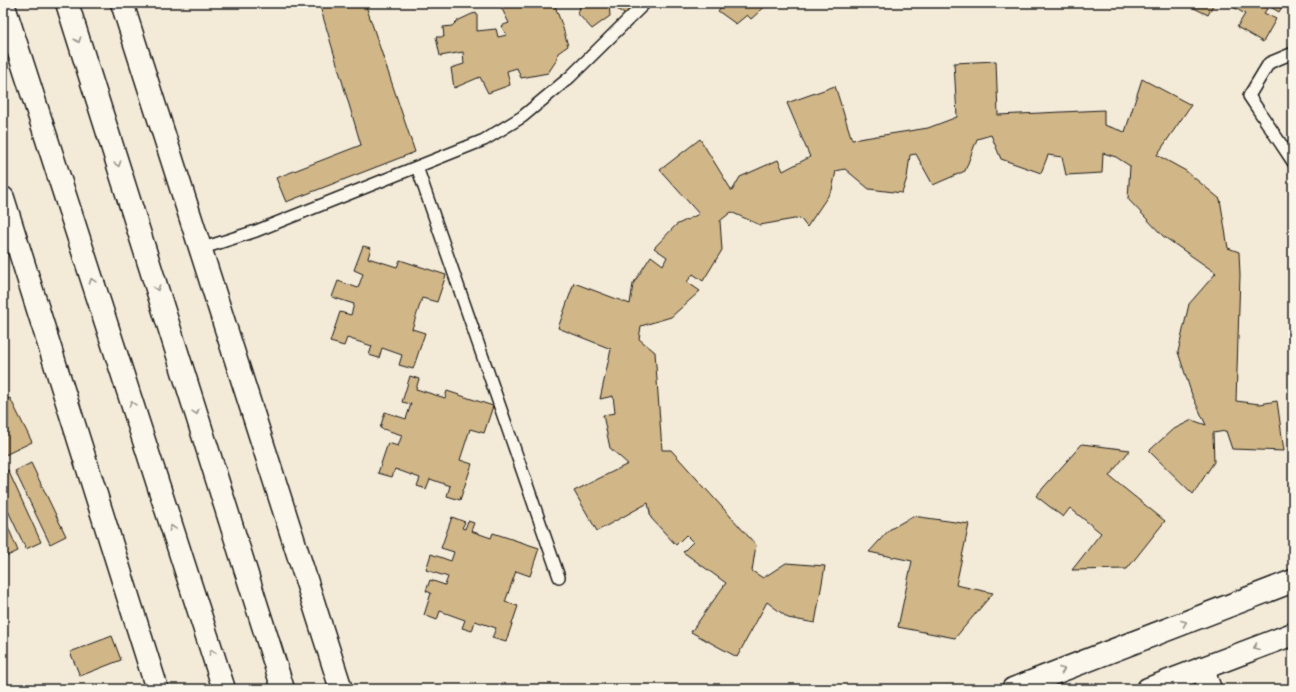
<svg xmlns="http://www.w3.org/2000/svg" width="1296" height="692" font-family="Pangolin,sans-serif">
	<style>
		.building { fill: #d1b687; stroke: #1c1c1c }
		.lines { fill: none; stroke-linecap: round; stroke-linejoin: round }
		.lane-casing { stroke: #1c1c1c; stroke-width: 14 }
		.street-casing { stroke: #1c1c1c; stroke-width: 25 }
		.secondary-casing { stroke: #1c1c1c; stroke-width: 25 }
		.lane { stroke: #fbf7ec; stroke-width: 11 }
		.street { stroke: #fbf7ec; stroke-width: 22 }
		.secondary { stroke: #fbf7ec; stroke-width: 22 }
		.oneway { stroke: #97948e }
	</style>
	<rect width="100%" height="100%" fill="#f3ead8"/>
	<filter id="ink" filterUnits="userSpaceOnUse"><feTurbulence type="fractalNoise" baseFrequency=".025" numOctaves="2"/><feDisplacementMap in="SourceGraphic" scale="8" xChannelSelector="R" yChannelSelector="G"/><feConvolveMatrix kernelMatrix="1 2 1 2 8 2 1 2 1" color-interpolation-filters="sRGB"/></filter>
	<g filter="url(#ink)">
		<path class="building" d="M319,3H365L415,152L286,202L276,178L361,145Z
			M499,3H554L563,28L568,46L558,53L556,61L548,73L521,78L517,68L507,71L510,85L488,93L480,77L454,88L451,68L464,64L463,52L440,56L436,37H444L443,27L452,26L457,21L472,14L477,13V31L496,29L498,37L507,35L501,26L509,23Z
			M581,3H609L610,16L592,29L578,14Z
			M609,3H640L628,17Z
			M724,3H769L751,19L747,15L736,24L718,11Z
			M1194,3H1214L1208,15L1192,7Z
			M1227,3H1284L1279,12L1269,6L1264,13L1276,19L1263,42L1237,27L1245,14Z
			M996,61L998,115L1104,110V125L1125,132L1142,79L1191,105L1157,155L1186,171L1220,199L1228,248L1239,252L1240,275L1236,401L1260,404L1277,401L1284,451L1232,449L1226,431L1213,433L1214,462L1193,494L1149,451L1172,430L1192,420L1206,425L1192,395L1178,352L1189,304L1216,273L1163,236L1128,199L1130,166L1116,157L1103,153L1102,173L1066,175L1062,157L1048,155L1041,173L1001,159L991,135L977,139L965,171L933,185L916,154L910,155L907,178L902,193L869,189L845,169L836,171L832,190L807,227L800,218L760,225L731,212L720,221L722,250L703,281L693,274L687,282L700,291L671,317L641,326L639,339L655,352L662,450H671L756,545L752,571L763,578L786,563L825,566L815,623L788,618L767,602L737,657L691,632L726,583L683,552L693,542L686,535L676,545L651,518L648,503L597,531L574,491L628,464L610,448L603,415L615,413L613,396L600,399L611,349L558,328L574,283L630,304L633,284L651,256L663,265L667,257L654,248L676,225L699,214L660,170L700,139L732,191L740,177L778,160L783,171L810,157L787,103L835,86L852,140L928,128L957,117L954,63Z
			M363,246L371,248L368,258L397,267L400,260L446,275L437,302L422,298L412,329L425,333L413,369L399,365L402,355L382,348L379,358L369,355L372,346L347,338L344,346L330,342L340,312L351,315L354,304L332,297L338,281L358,288L363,274L354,270Z
			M410,376L419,379L416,389L445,398L447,391L493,406L484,433L470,429L460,460L472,464L460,500L447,496L450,486L430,479L426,489L417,486L420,478L395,469L392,477L378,473L388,443L398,446L402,435L380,428L385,412L406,419L411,404L402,402Z
			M10,398L32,442L3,456V401Z
			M1082,444L1130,450L1109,476L1165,521L1127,569L1072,570L1101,533L1070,508L1063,517L1036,496Z
			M31,463L66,536L50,544L15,471Z
			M8,470L41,542L26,549L3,500V473Z
			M3,515L18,551L3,558Z
			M913,516L969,524L956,585L993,593L955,638L898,627L912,561L869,552L889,530Z
			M452,517L465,522L462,528L465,529L468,521L474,523L471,531L491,538L493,533L539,548L530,576L516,571L505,602L518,606L506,642L492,638L496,628L475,621L472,631L462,628L465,620L440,611L437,620L424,615L431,593L426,591L430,580L445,585L448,577L426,570L431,554L451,561L454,552L441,548Z
			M112,636L121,660L80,676L70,652Z"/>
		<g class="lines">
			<g class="lane-casing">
				<path id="lane" d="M1293,53L1269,63L1249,96L1293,162
					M417,167L559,577
					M200,249L256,231L484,140L522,117L570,77L645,3"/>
			</g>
			<g class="street-casing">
				<path id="street" d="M122,3L341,689
					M3,198L157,689
					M1202,668L1210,689"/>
			</g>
			<g class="secondary-casing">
				<path id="secondary" d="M3,3L224,689
					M67,3L283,689
					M1013,689L1293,581
					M1148,689L1293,634"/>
			</g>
			<use href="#lane" class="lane"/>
			<use href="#street" class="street"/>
			<use href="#secondary" class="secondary"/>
		</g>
		<defs><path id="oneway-chevron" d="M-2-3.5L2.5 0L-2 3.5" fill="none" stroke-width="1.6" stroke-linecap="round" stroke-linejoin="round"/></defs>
		<g class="oneway">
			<use href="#oneway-chevron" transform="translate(78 40) rotate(72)"/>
			<use href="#oneway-chevron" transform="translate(118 164) rotate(72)"/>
			<use href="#oneway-chevron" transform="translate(92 281) rotate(-108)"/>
			<use href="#oneway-chevron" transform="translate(157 288) rotate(72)"/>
			<use href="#oneway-chevron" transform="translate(132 404) rotate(-108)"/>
			<use href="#oneway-chevron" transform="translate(196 412) rotate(72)"/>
			<use href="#oneway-chevron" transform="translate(172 528) rotate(-108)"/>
			<use href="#oneway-chevron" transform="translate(1184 623) rotate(-21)"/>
			<use href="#oneway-chevron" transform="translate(1256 647) rotate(159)"/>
			<use href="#oneway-chevron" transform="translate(212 652) rotate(-108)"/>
			<use href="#oneway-chevron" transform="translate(1062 670) rotate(-21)"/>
		</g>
	</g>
	<rect width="1296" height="692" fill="none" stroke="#fbf7ec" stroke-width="16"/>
	<rect x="8" y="8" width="1280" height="676" fill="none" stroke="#1c1c1c" stroke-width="1.5" filter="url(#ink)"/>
</svg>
